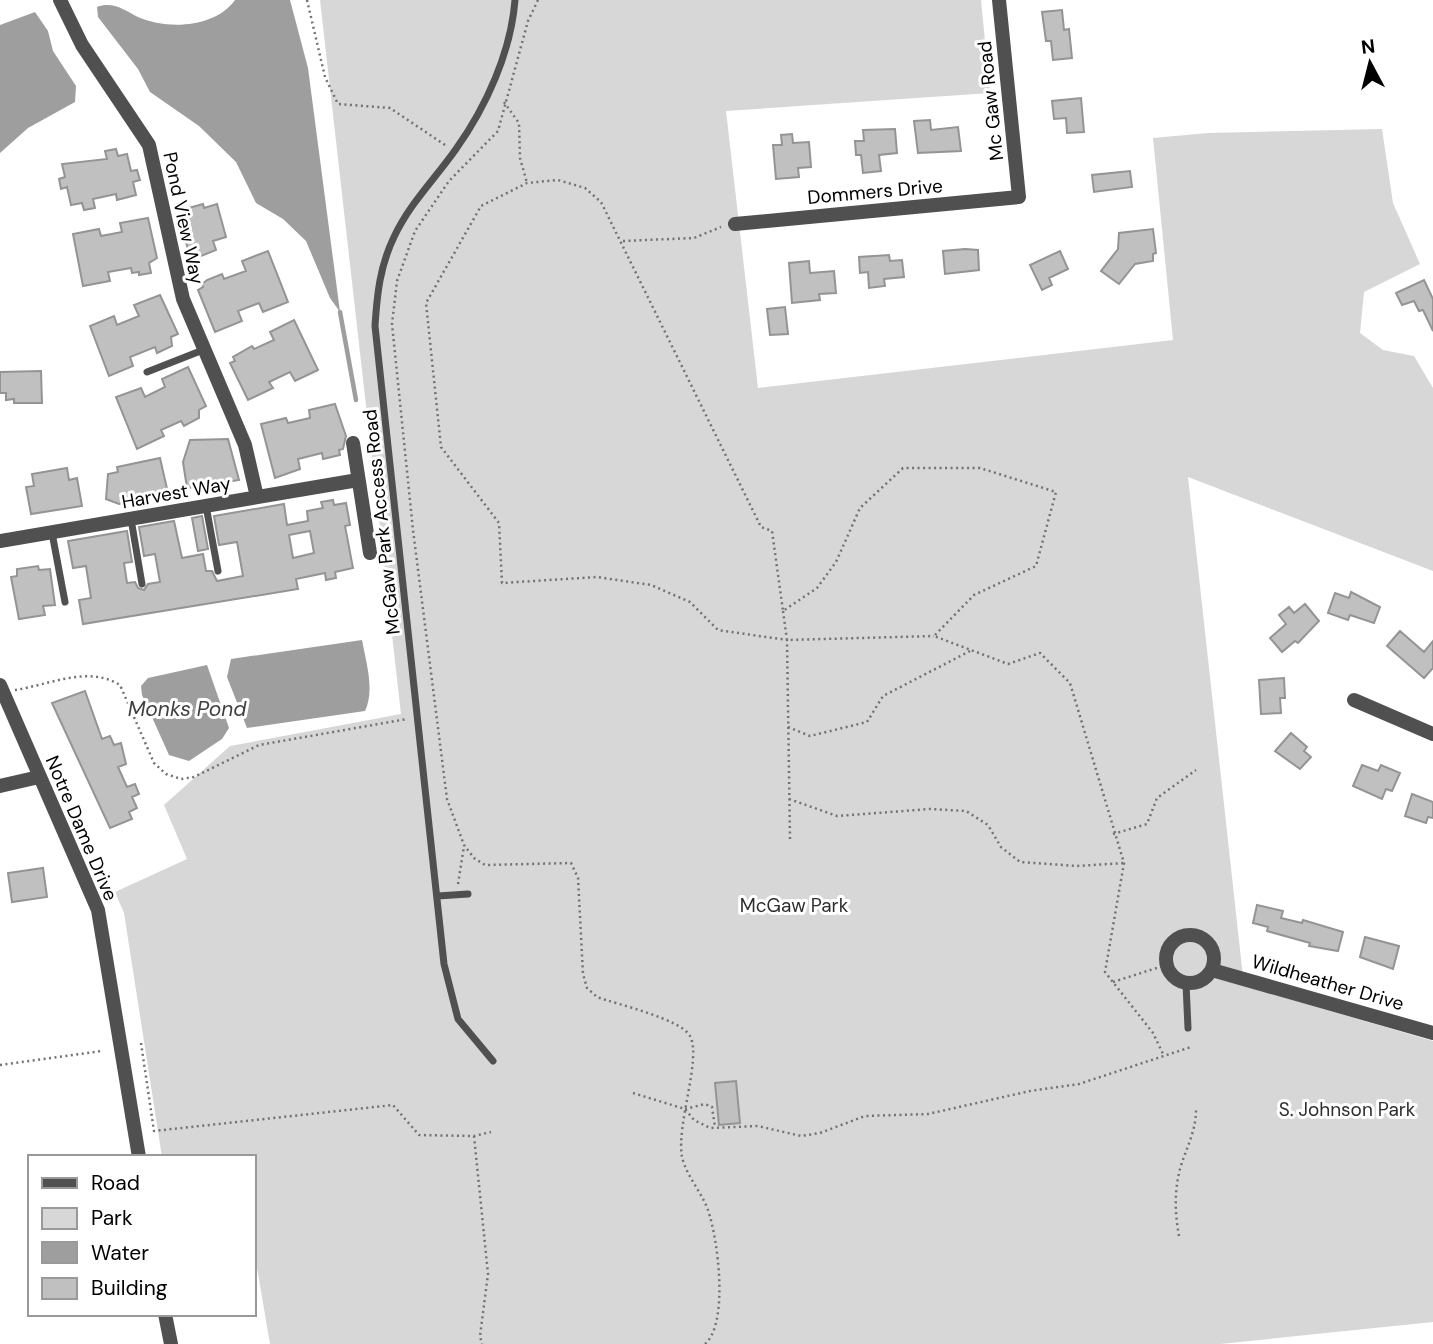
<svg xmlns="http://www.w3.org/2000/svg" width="1433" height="1344" font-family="'DM Sans',sans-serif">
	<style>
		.green { fill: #d7d7d7 }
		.water { fill: #9e9e9e }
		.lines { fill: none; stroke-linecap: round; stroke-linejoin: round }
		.stream { stroke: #9e9e9e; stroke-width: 4.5 }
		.building { fill: #c0c0c0; stroke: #949494; stroke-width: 2; fill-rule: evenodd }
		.path { stroke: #727272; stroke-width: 2.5; stroke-dasharray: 2 3.5; stroke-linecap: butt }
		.lane { stroke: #505050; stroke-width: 7 }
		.street { stroke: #505050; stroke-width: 14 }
		.labels { text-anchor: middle; stroke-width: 6; stroke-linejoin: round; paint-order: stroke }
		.street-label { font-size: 19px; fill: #000; stroke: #fff }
		.park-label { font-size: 19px; fill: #2e2e2e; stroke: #fff }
		.water-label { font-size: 21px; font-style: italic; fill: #3f3f3f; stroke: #fff }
	</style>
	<rect width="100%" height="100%" fill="#fff"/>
	<path class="green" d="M320,0H981L990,93L726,111L758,388L1173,340L1153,138L1208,133L1382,129L1393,203L1420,264L1364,292L1360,333L1383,350L1414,356L1433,388V571L1188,477L1244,986L1433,1041V1322L1220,1344H270L254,1250V1157H162L124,913L115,892L187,859L164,805L230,746L401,714Z"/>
	<path class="water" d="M235,0H290L308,68L340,312L330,298L306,241L283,219L256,203L236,162L199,126L150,92L138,69L98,17L97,7C113,1 124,10 138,17C167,30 215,28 235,0Z
		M35,12L48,31L53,51L76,86L75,102L28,128L0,153V25Z
		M362,640C366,662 375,690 365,711L247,728L227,677L231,659Z
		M207,665L229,728L222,739L189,761L169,755L142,695L141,686L148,678Z"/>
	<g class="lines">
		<path class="stream" d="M340,312L356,400"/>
	</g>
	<path class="building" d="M1062,10L1064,30L1069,29L1072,58L1053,60L1051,41H1046L1042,12Z
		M1081,98L1084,132L1067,133L1066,118L1054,119L1052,101Z
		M930,120L931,130L958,127L961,151L918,153L914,121Z
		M895,129L897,153L879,155L881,171L863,173L861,155H856L855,141H864L863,130Z
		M792,134L793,143L809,142L811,167L798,168L799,177L776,179L773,145H782L781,135Z
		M116,149L118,156L127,154L131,171L137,170L140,180L133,182L136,195L117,200L116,194L93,199L95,208L84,210L82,203L71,205L67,187L61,189L59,179L65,177L62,164L107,159L105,151Z
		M1130,171L1132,187L1094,192L1092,175Z
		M203,204L204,208L217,204L226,237L213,241L216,250L191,260L179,218L184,217L185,209Z
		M148,218L157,258L149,263L151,273L139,275V272L132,273L131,268L108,272L110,281L83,286L73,234L99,229L101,236L122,232L120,223Z
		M1153,229L1156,253L1153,254V261L1135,264L1119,284L1101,271L1118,249L1119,233Z
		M965,249L978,250L979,270L945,274L943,251Z
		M268,251L288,302L263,312L259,303L238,311L242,321L215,332L198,290L203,287L202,284L207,280L222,274L224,279L246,271L242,261Z
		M1060,251L1068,269L1049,278L1052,285L1042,290L1030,265Z
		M889,255L890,261L902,260L904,277L884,279L885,286L869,288L868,272L860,273L859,257Z
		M809,261L810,273L834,271L836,293L819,294L820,300L792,303L789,263Z
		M1424,280L1433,299V331L1423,310L1419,311L1414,301L1402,305L1396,293Z
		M160,295L178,334L171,337L172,346L157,353L155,347L130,357L133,366L109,376L90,326L114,316L117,325L139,316L134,305Z
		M785,307L788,334L770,335L767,309Z
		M294,320L318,370L295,381L290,372L269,382L273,388L248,400L230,363L235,361L233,357L252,346L254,349L274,340L270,332Z
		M188,367L206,406L199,410V418L184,426L181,421L161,430L164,436L137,449L116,397L141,388L145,397L165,387L162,379Z
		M41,371L42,403H14V399L6,400V393H0V372Z
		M335,404L346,436L343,449L339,450L340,455L323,459L322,453L298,459L300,469L275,478L261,424L286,418L288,423L310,418L309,410Z
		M228,439L239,480L187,488L183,462L190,440Z
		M160,458L168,493L119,504L106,499L108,474L118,472L117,467Z
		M67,468L69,480L77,478L82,506L31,514L26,487L34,486L32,474Z
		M333,500L334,505L346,503L350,525L345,526L353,568L335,572L336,578L326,580L325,573L296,579L298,589L83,624L79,600L91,598L86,566L73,568L68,541L127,531L132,562L124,563L127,583L135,582L138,588L144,590L148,584L160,582L155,554L144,556L139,527L174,521L182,558L203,554L206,571H212L217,581L243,576L237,542L219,545L214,516L284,504L287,525L308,521L307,511L323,508L321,502ZM310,531L314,553L293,558L289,535Z
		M202,516L208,549L198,551L192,518Z
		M38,566L39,570L50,569L55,605L43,606L45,615L19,619L11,577L17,576V569Z
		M1351,592L1380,607L1374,623L1350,615L1348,620L1328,613L1335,593L1349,598Z
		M1305,604L1319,621L1298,643L1295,641L1282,652L1270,638L1286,624L1279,615L1289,607L1294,613Z
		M1400,631L1424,652L1433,641V668L1424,678L1387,646Z
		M1284,678L1285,698H1280L1281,713L1261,714L1259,680Z
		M85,691L102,739L110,736L114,745L121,743L126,764L118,767L127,787L135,784L139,794L132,797L137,808L129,812L132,819L110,828L52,703Z
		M1291,733L1307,747L1304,751L1311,757L1300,769L1275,751Z
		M1362,765L1378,771L1381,765L1400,773L1392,791L1386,789L1382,799L1353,786Z
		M1412,794L1433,802V818L1428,817L1426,823L1405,816Z
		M43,868L47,897L12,902L8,873Z
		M1257,905L1283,911L1281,918L1302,923L1303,920L1343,932L1338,951L1309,946L1310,943L1267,931L1268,927L1253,923Z
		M1365,937L1399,946L1393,969L1360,957Z
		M736,1081L740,1123L719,1125L715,1083Z"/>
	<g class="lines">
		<path class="path" d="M307,0L325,77L338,104L390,108L445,145
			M538,0L528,21L498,131L449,181L415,231L397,281L392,324L413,530L447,799L464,845L474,858L485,865L571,863L578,878L583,974L587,988L597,997C616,1004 681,1019 690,1036C702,1058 676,1125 682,1157C687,1177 701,1191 708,1210C718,1239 729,1323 705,1344
			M504,102L519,123L520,158L527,183
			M623,241L694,238L721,227
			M783,611L787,640L934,636
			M15,690C49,685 88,665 120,685L154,763L166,774L181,779L194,777L259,745L407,719
			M788,727L810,736L867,722L883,696L972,650
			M789,799L837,816L930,809L966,811L988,825L1001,847L1020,862L1077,866L1124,863
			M1113,834L1147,824L1157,798L1196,770
			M790,839L787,640L718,630L690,602L651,585L597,577L502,583L499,523L441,447L426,303L481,206L527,183L558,180L585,188L601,202L761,527L772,531L783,611L817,588L836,562L860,508L903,468H980L1056,492L1036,566L974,595L934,636L1008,664L1040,653L1070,683L1124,863L1105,972L1153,1033L1164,1056
			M458,884L464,846
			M1113,982L1166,965
			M141,1043L154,1131L393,1105L419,1135L474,1136L491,1132
			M0,1065L101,1051
			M633,1093L685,1109L694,1120L710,1128L758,1126L801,1136L820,1133L865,1116L928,1114L1030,1091L1079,1084L1191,1047
			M685,1109L705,1104L712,1107L715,1127
			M474,1136L488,1274L480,1336L482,1344
			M1179,1236C1175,1214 1174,1192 1180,1169C1186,1148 1196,1132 1196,1110"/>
		<path class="lane" d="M147,372L203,350
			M206,506L218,571
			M131,519L142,584
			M52,533L65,602
			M438,896L468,894
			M1186,984L1188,1028
			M493,1061L458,1019L444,964L375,326C377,294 380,266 394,237C410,203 435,179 456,149C486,107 511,52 515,0"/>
		<path class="street" d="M60,0L82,45L149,145L183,299L245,445L257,497
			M735,224L1019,197L999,0
			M353,443L370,553
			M0,541L358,480
			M0,685L98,910L139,1157
			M1354,700L1433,734
			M0,786L39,777
			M1166 959a24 24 0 1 1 48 0a24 24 0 1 1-48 0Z
			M1212,970L1433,1033
			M165,1314L171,1344"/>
	</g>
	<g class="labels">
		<g class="street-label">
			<text transform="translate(990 101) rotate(-96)" y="7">Mc Gaw Road</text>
			<text transform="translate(875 191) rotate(-5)" y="7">Dommers Drive</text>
			<text transform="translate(184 218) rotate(78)" y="7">Pond View Way</text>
			<text transform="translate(176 492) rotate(-10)" y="7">Harvest Way</text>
			<text transform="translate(381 522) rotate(-96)" y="7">McGaw Park Access Road</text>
			<text transform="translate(82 828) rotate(67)" y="7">Notre Dame Drive</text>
			<text transform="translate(1328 982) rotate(16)" y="7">Wildheather Drive</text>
		</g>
		<g class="park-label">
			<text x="794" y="912">McGaw Park</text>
			<text x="1347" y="1116">S. Johnson Park</text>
		</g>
		<g class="water-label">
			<text x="187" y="716">Monks Pond</text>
		</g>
	</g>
	<rect x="28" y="1155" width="228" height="161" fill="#ffffff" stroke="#999999" stroke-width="2"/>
	<rect x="42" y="1178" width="35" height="10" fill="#505050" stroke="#999999" stroke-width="2"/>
	<text x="91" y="1190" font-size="21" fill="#000000">Road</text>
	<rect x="42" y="1208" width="35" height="21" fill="#d7d7d7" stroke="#999999" stroke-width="2"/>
	<text x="91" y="1225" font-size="21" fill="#000000">Park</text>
	<rect x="42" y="1242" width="35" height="21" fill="#9e9e9e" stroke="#999999" stroke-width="2"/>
	<text x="91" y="1260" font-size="21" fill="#000000">Water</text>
	<rect x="42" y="1278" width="35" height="21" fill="#c0c0c0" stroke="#999999" stroke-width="2"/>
	<text x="91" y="1295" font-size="21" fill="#000000">Building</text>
	<g transform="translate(1370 63) rotate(353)" stroke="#ffffff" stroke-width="5" paint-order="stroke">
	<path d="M0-5L12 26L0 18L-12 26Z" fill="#000000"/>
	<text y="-10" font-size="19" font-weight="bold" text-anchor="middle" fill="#000000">N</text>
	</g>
</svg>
